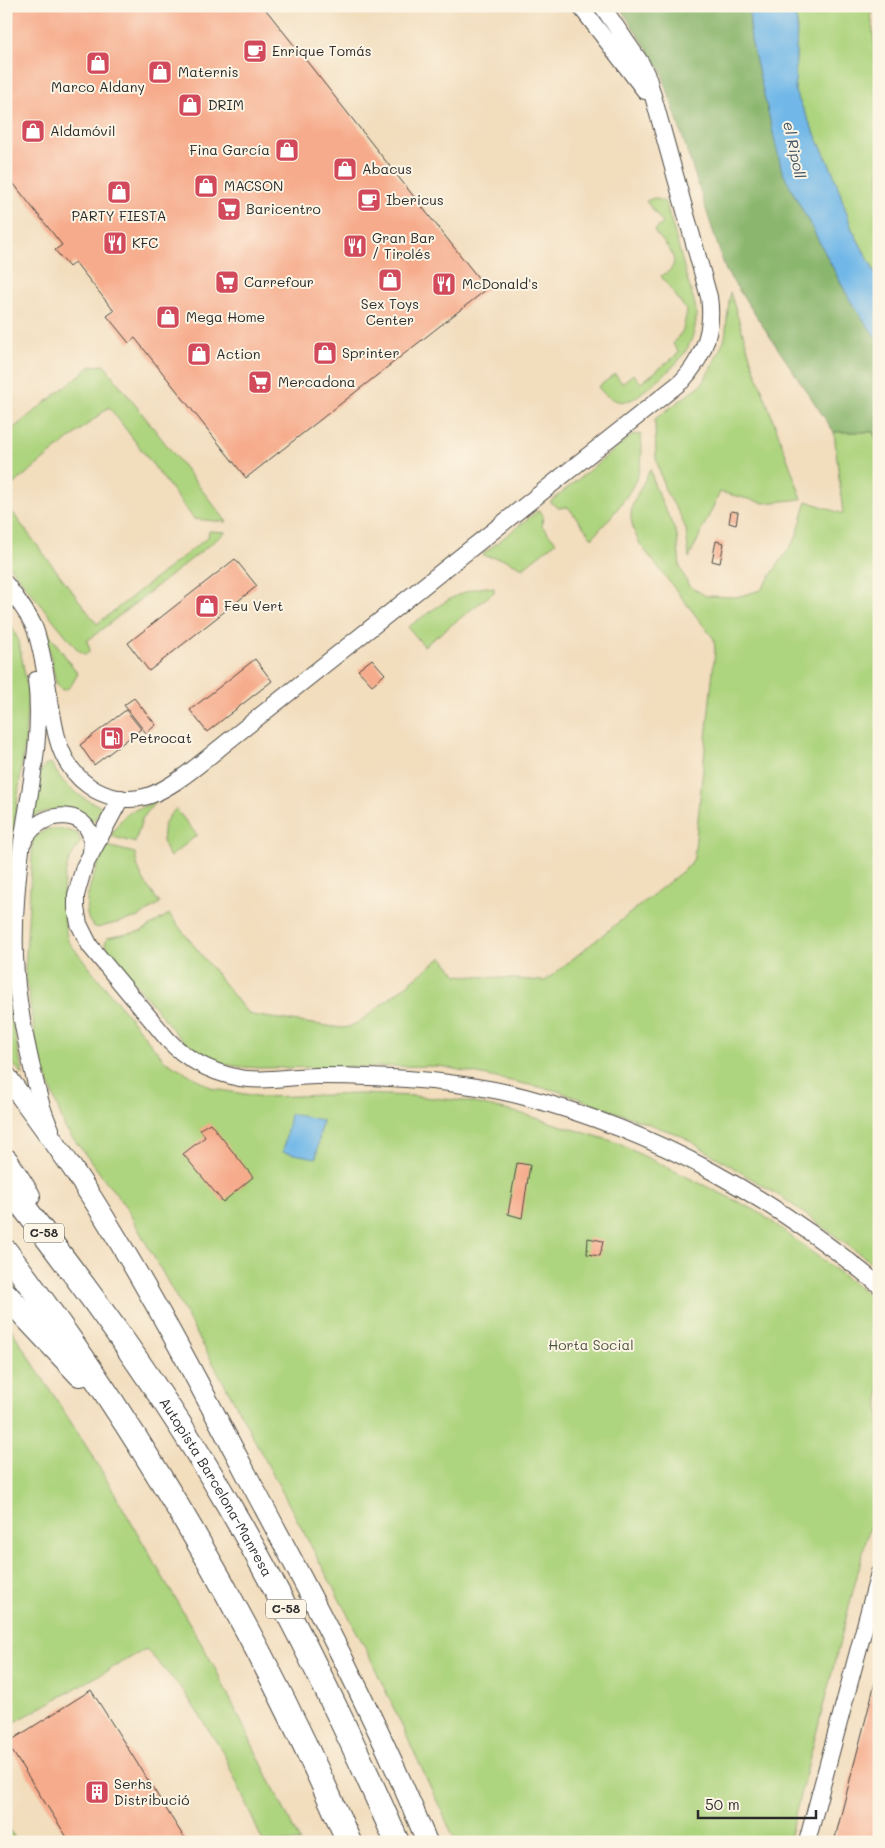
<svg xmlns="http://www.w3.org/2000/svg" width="885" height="1848" font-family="Mali,sans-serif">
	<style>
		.green { fill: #add47e; stroke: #6c8054; fill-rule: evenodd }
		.forest { fill: #8ab66d; stroke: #5a704c }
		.water { fill: #71b8e8; stroke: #4e728a }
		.building { fill: #f6ac8c }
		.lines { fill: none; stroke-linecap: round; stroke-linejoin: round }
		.minor-casing { stroke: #494641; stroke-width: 18 }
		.major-casing { stroke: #494641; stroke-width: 22 }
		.highway-casing { stroke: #494641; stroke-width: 26 }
		.minor { stroke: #fff; stroke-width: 16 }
		.major { stroke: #fff; stroke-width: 20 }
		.highway { stroke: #fff; stroke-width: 24 }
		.labels { text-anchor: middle; stroke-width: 4; stroke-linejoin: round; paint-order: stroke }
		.shield { fill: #fcf5e5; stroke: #6a6863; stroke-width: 1 }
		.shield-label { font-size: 12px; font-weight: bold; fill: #2b2b2b }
		.poi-label { font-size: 14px; fill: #2b2b2b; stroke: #fcf5e5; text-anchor: start }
		.park-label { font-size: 14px; fill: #4c5540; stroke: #fcf5e5 }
		.street-label { font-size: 14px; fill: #2b2b2b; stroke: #fcf5e5 }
		.water-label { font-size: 15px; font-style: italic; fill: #405564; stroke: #fcf5e5 }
	</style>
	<rect width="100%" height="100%" fill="#fcf5e5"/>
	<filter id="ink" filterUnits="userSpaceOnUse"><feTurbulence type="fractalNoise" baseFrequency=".02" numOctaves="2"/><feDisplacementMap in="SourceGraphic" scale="10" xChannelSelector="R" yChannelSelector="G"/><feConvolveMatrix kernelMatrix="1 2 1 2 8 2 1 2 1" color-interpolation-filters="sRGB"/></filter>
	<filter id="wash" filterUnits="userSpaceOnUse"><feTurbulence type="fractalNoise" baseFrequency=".0096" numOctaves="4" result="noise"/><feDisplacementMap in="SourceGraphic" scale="20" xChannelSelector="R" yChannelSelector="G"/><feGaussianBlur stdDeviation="1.12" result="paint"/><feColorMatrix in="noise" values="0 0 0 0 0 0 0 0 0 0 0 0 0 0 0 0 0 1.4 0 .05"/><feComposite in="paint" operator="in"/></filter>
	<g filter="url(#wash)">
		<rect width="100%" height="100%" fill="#f2ddbd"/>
		<path class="green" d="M792,6H870L879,82V279L852,229L833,172L795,92L797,23Z
			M654,198L663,201L666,204C673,228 680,251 686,275C689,287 695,300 696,312C697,325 692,342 685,352C674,369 656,381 640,394C625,407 610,402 598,387L615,374L622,383L633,374L641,383L679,353L673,344L683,330L687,311L661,276C664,274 669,272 671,269C681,257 661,240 654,231L663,223L646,201Z
			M730,292L751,359L802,499L764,503L720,492L689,558L686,529L680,515L665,490L656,458L655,419L702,384L713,364L725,338Z
			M104,365L227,522L194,519L109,407L6,490V434L91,366Z
			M834,432H873L879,445V1265H875L786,1200L682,1136L558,1091L440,1066L261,1068L241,1067L222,1064L192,1047L179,1037L108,950L105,944L107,938L142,931L169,914L245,1010L251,1015L341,1028L349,1027L362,1020L442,957L457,975L545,981L689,866L694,858L715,650L714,639L640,544C621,507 636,502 650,469L655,487L677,535L680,567L689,586L706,596L736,597L761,590L796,538L807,501L843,514Z
			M634,434L641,435C642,447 643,459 639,471C632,495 608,520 592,538L568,507L558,508L550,502Z
			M539,510L543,515L542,526L556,542L523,568L504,559L484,556L483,554Z
			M6,512L14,514L18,520L97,624L208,537L209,531L226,532L87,641L90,650L87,654H84L77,649L6,562Z
			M487,587L494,588V592L424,646L408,627C432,611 457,589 487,587Z
			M6,614L19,642L28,693L25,741L8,873L6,911Z
			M40,621L78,674C73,681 71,690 62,690L56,683L48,645Z
			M51,763C63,786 79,798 103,807L92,823L47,811L38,814L31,818L40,772L46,764Z
			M155,802L142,819L135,843L111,836C126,809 129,813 155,802Z
			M176,809L197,835L170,857C159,841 160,822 176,809Z
			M47,829H62L77,833L81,841C78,847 72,854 69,861C60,886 62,916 68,941L164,1060L214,1089L263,1097L359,1094L413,1096L465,1101L523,1114L615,1142L759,1212L879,1303V1491L788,1842H456L367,1651L228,1390L126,1207L65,1128L37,1050L25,971L33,838ZM322,1120L316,1157L283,1152Z
			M107,846L135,853C138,876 146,885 160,903L139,917L97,928C72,917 98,863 107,846Z
			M6,981L9,1006L23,1075L6,1056Z
			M6,1321L97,1463L213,1664L300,1842H263L223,1752L183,1690L146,1649L6,1727Z
			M6,1823L17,1842H6Z"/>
		<path class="forest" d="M619,6H749L751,40L782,171L851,302L879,342V445L873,432H834L726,271L661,70Z"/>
		<path class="water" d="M749,6H792L797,23L795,92L833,172L852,229L879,280V342L851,302L782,171L751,40Z
			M290,1114L322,1120L316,1158L283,1152Z"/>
		<g id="blocks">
			<path class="building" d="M6,6H263L487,289L246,478L135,338L129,343L107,316L114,311L75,262L69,267L55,250L62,245L6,174Z
				M731,511L738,512L736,525L729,523Z
				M716,541L724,543L720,563L712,561Z
				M235,559L257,586L149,671L128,643Z
				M255,659L272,681L207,732L190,710Z
				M372,659L385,674L372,685L358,670Z
				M134,698L156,725L146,733L124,705Z
				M126,710L141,729L94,765L80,745Z
				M210,1123L253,1177L223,1202L183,1154L205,1137L200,1129Z
				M517,1163L530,1165L522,1218L508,1214Z
				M588,1238L603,1241L600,1256L587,1254Z
				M878,1671L879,1842H834Z
				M91,1690L187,1842H70L7,1743Z"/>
		</g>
	</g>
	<g filter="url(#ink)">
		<use href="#blocks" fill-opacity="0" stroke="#494641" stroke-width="1"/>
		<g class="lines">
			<g class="minor-casing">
				<path id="minor" d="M580,6L645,91
					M6,584C15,597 30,615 35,629C47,664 48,702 57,737C62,757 72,774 89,786C104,797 126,802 144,797C171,791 209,756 232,738L682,381C704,357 714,330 709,297L648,78L641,63L602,6
					M36,680C43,735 30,788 22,842C15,893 11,949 19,1001C22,1024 27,1046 32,1068C37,1088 41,1110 51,1129
					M121,798L84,867L76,895V908L79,924L90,946L168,1040C187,1060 209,1071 235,1077C261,1083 290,1076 317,1076C383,1076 461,1080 525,1097C658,1132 773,1198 879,1285
					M24,841C40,806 98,807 91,851
					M807,1842L879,1573"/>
			</g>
			<g class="major-casing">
				<path id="major" d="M6,1076C40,1122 74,1168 104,1217C157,1303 204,1393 251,1483C314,1600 376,1718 427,1842"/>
			</g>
			<g class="highway-casing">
				<g id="highway">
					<path d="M6,1161L28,1196"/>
					<path id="s1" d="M6,1184C86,1287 163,1391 228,1504C292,1613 346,1726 397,1842"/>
					<path d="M6,1252C144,1434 258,1632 349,1842"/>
					<path d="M6,1295L80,1374"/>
				</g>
			</g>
			<use href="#minor" class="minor"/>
			<use href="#major" class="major"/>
			<use href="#highway" class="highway"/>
		</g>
	</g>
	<defs>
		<g id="cafe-square" transform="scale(1.25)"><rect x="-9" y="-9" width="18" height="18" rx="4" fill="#d1495b" stroke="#fcf5e5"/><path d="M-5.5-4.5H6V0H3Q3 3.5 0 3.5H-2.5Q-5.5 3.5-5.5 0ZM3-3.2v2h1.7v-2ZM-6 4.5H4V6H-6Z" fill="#fff"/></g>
		<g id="shop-square" transform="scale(1.25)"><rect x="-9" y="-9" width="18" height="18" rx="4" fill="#d1495b" stroke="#fcf5e5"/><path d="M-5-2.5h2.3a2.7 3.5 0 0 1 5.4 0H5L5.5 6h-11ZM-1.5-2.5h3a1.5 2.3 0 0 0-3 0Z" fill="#fff"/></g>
		<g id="supermarket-square" transform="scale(1.25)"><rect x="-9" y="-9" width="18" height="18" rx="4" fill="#d1495b" stroke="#fcf5e5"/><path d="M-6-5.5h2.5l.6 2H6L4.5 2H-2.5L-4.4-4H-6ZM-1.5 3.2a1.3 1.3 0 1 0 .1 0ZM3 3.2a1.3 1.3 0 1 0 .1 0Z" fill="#fff"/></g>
		<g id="restaurant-square" transform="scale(1.25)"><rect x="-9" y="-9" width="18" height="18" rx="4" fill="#d1495b" stroke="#fcf5e5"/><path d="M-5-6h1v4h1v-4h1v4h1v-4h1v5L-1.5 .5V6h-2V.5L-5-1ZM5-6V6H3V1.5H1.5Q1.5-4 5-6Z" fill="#fff"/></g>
		<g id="fuel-square" transform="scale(1.25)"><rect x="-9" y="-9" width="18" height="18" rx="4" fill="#d1495b" stroke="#fcf5e5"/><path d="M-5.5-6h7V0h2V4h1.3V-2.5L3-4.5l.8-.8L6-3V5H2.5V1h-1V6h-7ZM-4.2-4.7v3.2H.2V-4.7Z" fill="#fff"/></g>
		<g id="building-square" transform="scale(1.25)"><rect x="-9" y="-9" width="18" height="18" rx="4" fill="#d1495b" stroke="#fcf5e5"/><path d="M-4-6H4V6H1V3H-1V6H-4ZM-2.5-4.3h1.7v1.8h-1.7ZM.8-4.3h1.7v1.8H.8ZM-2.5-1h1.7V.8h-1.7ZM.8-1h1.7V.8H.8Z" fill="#fff"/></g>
	</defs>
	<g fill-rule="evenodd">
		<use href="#cafe-square" x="255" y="51"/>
		<use href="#shop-square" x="98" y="63"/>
		<use href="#shop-square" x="160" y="72"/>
		<use href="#shop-square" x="190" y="105"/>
		<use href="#shop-square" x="33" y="131"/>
		<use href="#shop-square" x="287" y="150"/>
		<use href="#shop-square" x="345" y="169"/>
		<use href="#shop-square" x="206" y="186"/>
		<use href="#shop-square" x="119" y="192"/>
		<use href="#cafe-square" x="369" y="200"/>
		<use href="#supermarket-square" x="229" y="209"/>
		<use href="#restaurant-square" x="115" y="243"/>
		<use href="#restaurant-square" x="355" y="246"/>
		<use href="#shop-square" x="390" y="280"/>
		<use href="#supermarket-square" x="227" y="282"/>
		<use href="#restaurant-square" x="444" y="284"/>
		<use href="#shop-square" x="168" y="317"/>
		<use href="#shop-square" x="325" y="353"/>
		<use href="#shop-square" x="199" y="354"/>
		<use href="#supermarket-square" x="260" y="382"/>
		<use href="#shop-square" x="207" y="606"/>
		<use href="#fuel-square" x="112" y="738"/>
		<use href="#building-square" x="97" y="1792"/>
	</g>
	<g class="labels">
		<g class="shield">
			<rect x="24" y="1223.5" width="40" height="19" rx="4"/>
			<rect x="266" y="1599.5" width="40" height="19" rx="4"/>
		</g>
		<g class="shield-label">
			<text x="44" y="1237">C-58</text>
			<text x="286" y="1613">C-58</text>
		</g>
		<g class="poi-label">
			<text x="272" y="56">Enrique Tomás</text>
			<text x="178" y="77">Maternis</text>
			<text x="98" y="92" text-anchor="middle">Marco Aldany</text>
			<text x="208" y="110">DRIM</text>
			<text x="50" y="136">Aldamóvil</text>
			<text x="270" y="155" text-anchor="end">Fina García</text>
			<text x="362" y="174">Abacus</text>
			<text x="224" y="191">MACSON</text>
			<text x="386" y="205">Ibericus</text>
			<text x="246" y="214">Baricentro</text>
			<text x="119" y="221" text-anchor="middle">PARTY FIESTA</text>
			<text x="372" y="243">Gran Bar<tspan x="372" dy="16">/ Tirolés</tspan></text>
			<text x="132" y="248">KFC</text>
			<text x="244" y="287">Carrefour</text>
			<text x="462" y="289">McDonald's</text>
			<text x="390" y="309" text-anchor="middle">Sex Toys<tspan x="390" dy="16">Center</tspan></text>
			<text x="186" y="322">Mega Home</text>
			<text x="342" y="358">Sprinter</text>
			<text x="216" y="359">Action</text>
			<text x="278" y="387">Mercadona</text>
			<text x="224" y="611">Feu Vert</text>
			<text x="130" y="743">Petrocat</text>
			<text x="114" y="1789">Serhs<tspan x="114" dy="16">Distribució</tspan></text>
		</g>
		<g class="park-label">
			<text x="591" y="1350">Horta Social</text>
		</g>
		<g class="street-label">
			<text dy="5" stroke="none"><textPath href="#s1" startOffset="369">Autopista Barcelona-Manresa</textPath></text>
		</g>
		<g class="water-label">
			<text transform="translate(794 150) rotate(78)" y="5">el Ripoll</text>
		</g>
	</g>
	<rect width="885" height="1848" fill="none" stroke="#fcf5e5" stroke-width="25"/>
	<path d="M698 1810v8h118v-8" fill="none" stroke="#2b2b2b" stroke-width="2.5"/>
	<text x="705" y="1810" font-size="15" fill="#2b2b2b" stroke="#fcf5e5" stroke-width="4" paint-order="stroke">50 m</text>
</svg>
